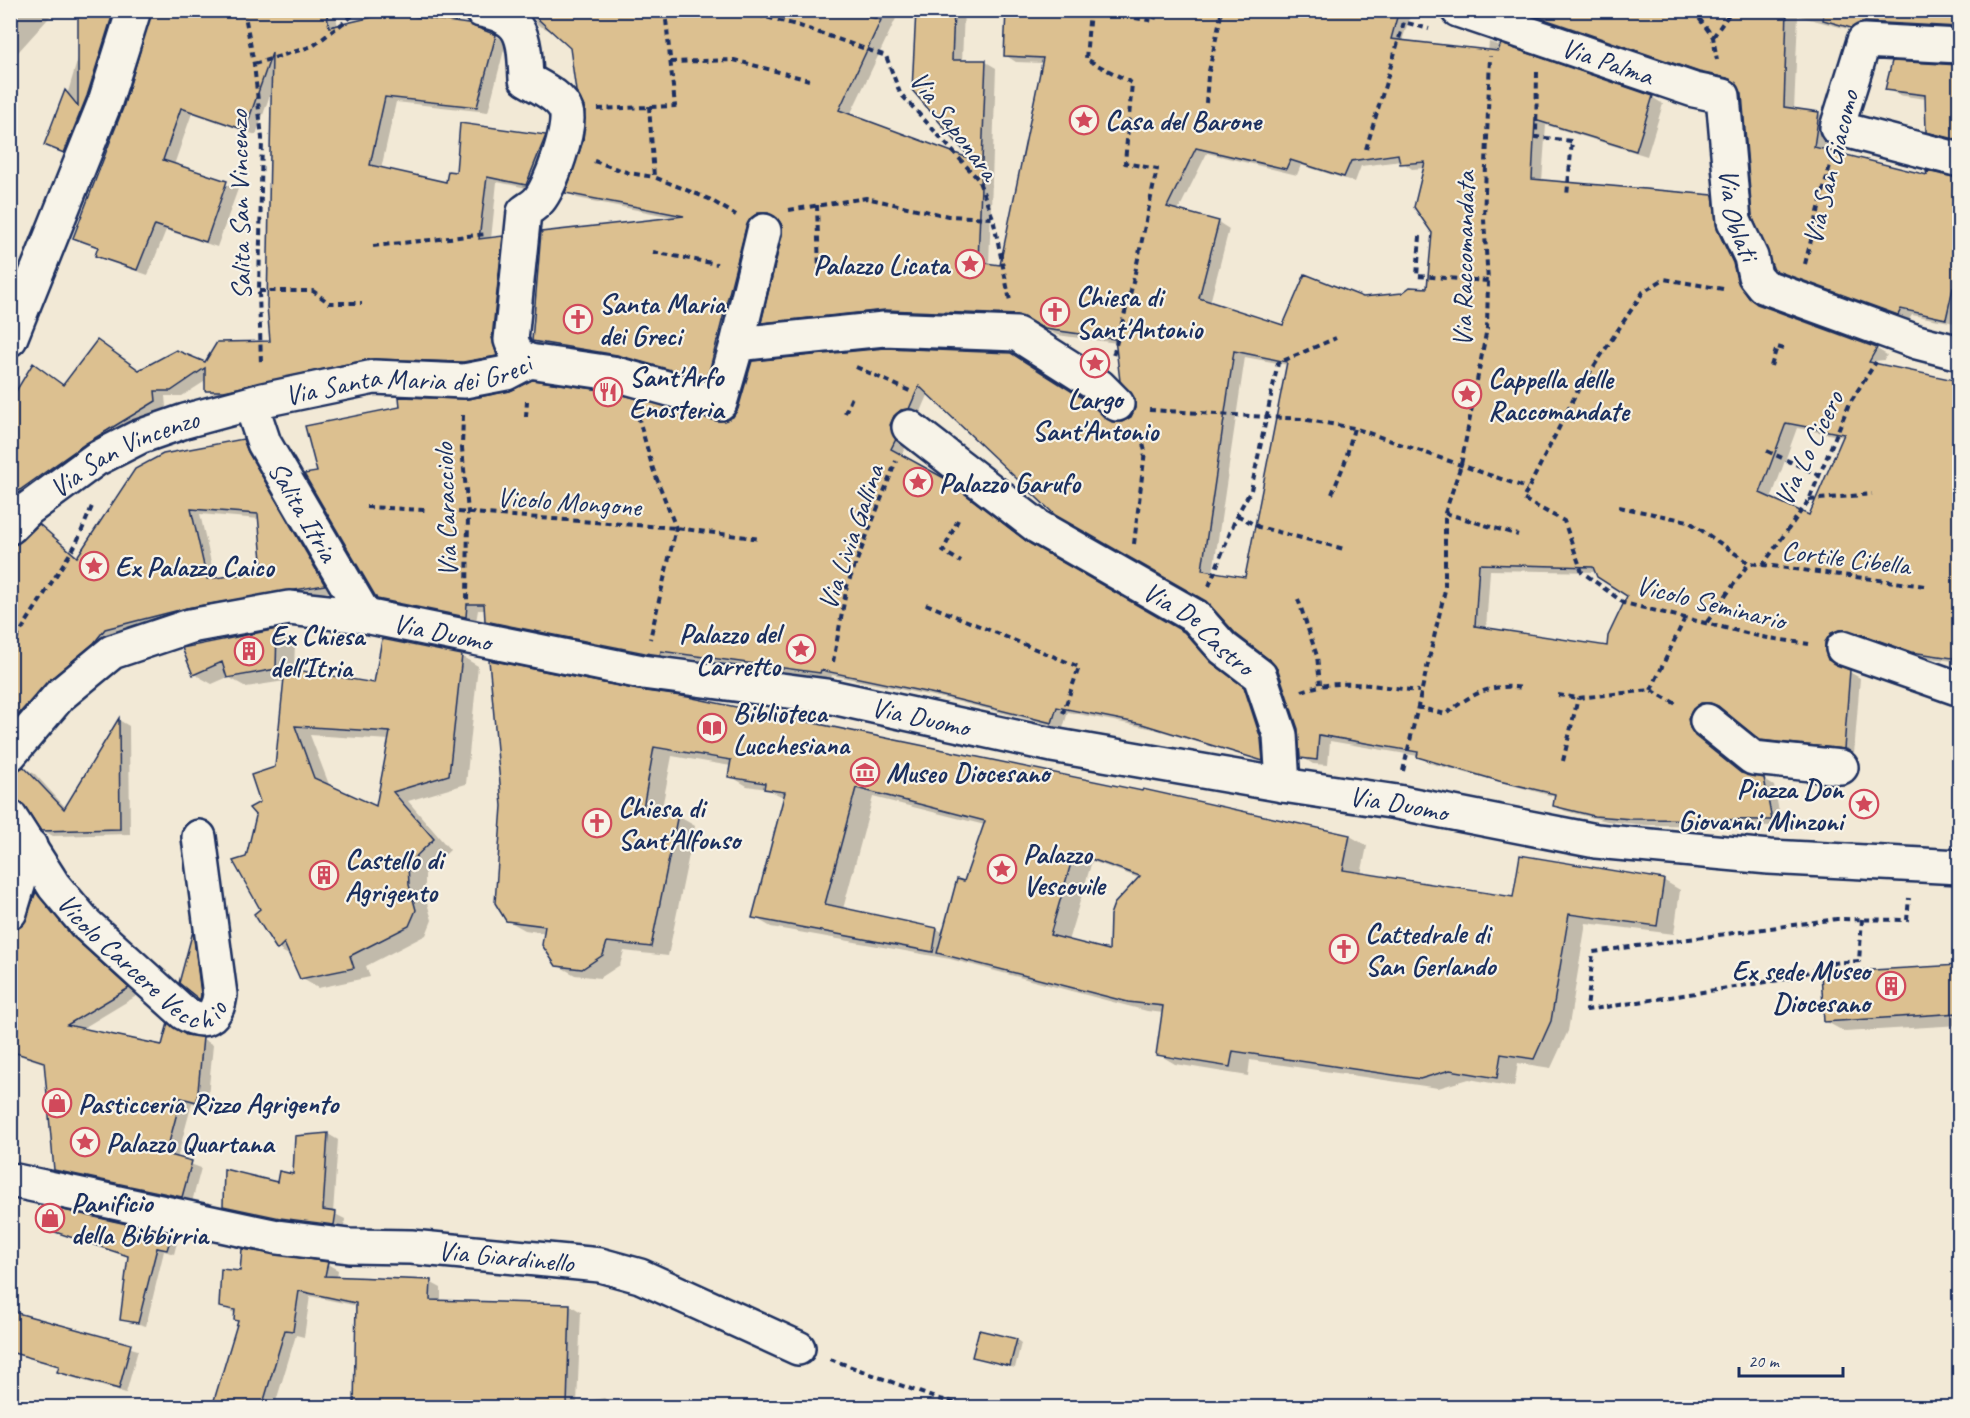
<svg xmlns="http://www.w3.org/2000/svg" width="1970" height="1418" font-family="Caveat,sans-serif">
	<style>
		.shadow { fill: #0003; fill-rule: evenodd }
		.building { fill: #dcc090; stroke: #1b2f5e; stroke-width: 1.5; fill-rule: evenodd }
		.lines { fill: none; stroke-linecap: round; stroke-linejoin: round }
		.minor-casing { stroke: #1b2f5e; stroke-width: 38 }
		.path { stroke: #1b2f5e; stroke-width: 4; stroke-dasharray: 6 4.5; stroke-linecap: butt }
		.minor { stroke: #f7f3e8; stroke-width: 33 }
		.labels { text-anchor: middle; stroke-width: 4.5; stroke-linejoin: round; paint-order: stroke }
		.street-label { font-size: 28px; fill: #1b2f5e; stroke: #f7f3e8 }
		.poi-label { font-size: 28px; font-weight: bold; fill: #1b2f5e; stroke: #f7f3e8; text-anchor: start }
	</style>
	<rect width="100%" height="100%" fill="#f2e9d6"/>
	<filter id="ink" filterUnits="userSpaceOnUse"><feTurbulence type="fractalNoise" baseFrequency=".0167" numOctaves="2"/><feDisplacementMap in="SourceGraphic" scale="12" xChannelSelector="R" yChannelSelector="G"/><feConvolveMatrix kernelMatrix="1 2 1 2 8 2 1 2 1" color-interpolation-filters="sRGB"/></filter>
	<g filter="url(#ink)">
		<path class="shadow" d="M10,10H56L10,61Z
			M79,10H124L84,137L56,118L66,92H68L79,55Z
			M156,10H335L338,27L496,36L506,42L488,112L396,102L381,169L447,184L458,173L545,136L556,142L537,190L497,182L491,239L502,238L513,244L507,361L218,396L207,390V380L182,396H165L166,407L96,449L29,498L10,485L64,386L140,371L206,364L272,342V89L256,135L192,113L174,165L238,189L217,247L166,230L148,275L107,261L97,255L99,248L75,238L124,108Z
			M528,10H900L850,115L976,163L918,10H964L962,62H986L996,68L989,265L1001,267L1043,63L1016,62L1005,55L1008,10H1412L1402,41L1488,52L1489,42L1652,97L1663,104L1647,156L1546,125L1542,181L1712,197L1723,203L1747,288L1759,306L1877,349L1887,355L1884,360L1875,361L1881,366L1960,381V662L1923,657L1861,636L1851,635L1835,658L1839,666L1860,678L1854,754L1773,745L1723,708L1712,709L1700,736L1745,775L1763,779L1774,786L1782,826L1644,825L1607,821L1565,811L1554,805L1556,797L1429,763L1418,756L1330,741L1328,765L1313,764L1302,757L1299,729L1279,669L1272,660L1207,600L929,393L920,414L913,415L901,432L906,446L901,456L955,486L1039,551L1195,640L1222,671L1255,695L1273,765L1154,729L1068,712L1063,728L947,699L832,675L831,678L672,656L671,661L657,659L498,627L487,620L486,610H478L476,622L389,605L378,598L724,423L1022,361L1098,409L1113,423L1122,424L1132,418L1136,410L1137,399L1117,343L1057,335L1030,321L896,316L774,328L763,322L784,235L783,225L779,218L770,219L718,385L629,360L544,347L533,341L677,218L577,198L567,192L582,149L587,121L584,103L571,47L553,32L538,25ZM1207,153L1297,175L1301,165L1355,182L1361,166L1401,161L1412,169L1425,168L1433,233L1428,289L1284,327L1210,303L1229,229L1218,222L1178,211ZM1245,357L1288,365L1246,579L1213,573ZM1797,428L1844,437L1810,517L1771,499ZM1490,570L1597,572L1629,596L1608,648L1486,629Z
			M1514,10H1960V32L1863,33L1798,16L1794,110L1819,114L1829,120L1825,152L1928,177L1960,179V324L1912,315L1909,320L1776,269L1743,94L1739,83L1711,77Z
			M1893,63L1960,66V143L1938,137L1927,131L1926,99L1898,95L1887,89Z
			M242,440L253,446L334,591L198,613L10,743V551L39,526L79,557ZM200,514L260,519L265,573L215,580Z
			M277,631L295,641L294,671L375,685L461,656L478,666L466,784L408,801L450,850L425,874V896L432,920L426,935L366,966L370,977L318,988L301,978L292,957L278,949L256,914L262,909L247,858L261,802L276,768L285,681L246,687L228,677L212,684L194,674ZM310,735L390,740L377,808L330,787Z
			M491,662L1350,836L1367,846L1361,875L1515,899L1663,880L1680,890L1674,934L1586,923L1568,1031L1551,1068L1518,1063L1514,1087L1469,1079L1438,1088L1250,1060L1248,1076L1175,1064L1158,1054L1164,1013L1147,1011L950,959L771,927L754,917L785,798L767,789L747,786L730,776L731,766L672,756L661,813L678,816L695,826L668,956L624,951L620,965L600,978L575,975L557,965L545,933L525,930L507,920L504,806ZM873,797L985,825L965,883L944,933L937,929L843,909ZM1092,861L1139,878L1110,952L1068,941Z
			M119,720L129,726L130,834L53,836L42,830L23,804L10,807V774L24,768L35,774L66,808Z
			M36,894L46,900L82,944L138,995L80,1030L163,1046L186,1036L203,1039L213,1045L207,1107L192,1103L177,1159L201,1168L192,1202L66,1175L55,1169L46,1064L10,1052V932L24,927Z
			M193,933L203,938L209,1003L180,982Z
			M1960,966V1025L1845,1032L1825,1021L1823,974Z
			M328,1134L338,1140L333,1213L345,1219L344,1230L292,1223L235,1211L224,1205L294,1175L296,1137Z
			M42,1226L171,1235L178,1239L174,1254L164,1251L146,1326L121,1319L130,1257Z
			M327,1264L338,1270L337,1278L430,1282L441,1288V1302L570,1305L581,1312L577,1403L604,1398L614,1404L615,1408H356L358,1306L310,1296L304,1337L296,1335L274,1408L214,1405L240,1322L236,1314L221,1306L241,1272Z
			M10,1313L138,1350L126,1393L67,1376L59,1372L60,1367L10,1353Z
			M1017,1340L1021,1343L1015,1368L974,1357Z"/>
		<path class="building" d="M78,10H114L87,96L64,153L44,145L65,90L78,106Z
			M152,10H326L329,27L390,13L468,24L496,35L477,107L385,97L370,165L446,182L448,171L456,172L460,123L546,135L526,185L487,177L479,239L503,236L492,338L497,356L463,362L370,359L224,391H205V368L171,391H155L156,401L85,444L10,497V401L33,363L63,385L97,340L139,370L176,350L205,362L217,342L270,341L267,306L272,53L245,130L181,108L163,160L227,181L206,242L155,225L137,270L95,256L98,247L73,238L123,108Z
			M528,10H845L881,20L839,110L971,159L912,90L916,10H954L952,60H986L978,262L1000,265L1043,58L1004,56L1006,10H1399L1391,39L1498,51L1501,44L1653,96L1636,151L1535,120L1532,179L1713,195L1717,229L1733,263L1737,280L1749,298L1757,304L1877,348L1869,362L1959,381V451L1952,450L1957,521H1959V659L1911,652L1849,630H1839L1831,633L1825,642V651L1828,660L1850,670L1844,749L1760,740L1718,706L1710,703H1701L1693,709L1688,719L1690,728L1695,736L1741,773L1764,778L1772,820L1632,819L1594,816L1553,806L1555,794L1499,781L1417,757L1418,752L1319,735L1317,760L1300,758L1298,729L1278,670L1271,661L1236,634L1206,601L1055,515L919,386L909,409L901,410L894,416L890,425L896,439L891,449L944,478L1029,543L1184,632L1212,663L1244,687L1261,739L1263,761L1142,724L1057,707L1052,723L935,694L821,670L820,673L661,651L660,655L645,653L485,621L484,604H467L466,617L377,599L304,474L317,472L305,426L400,407L399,397L468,399L510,391L532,380L608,391L724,421L733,417L738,409L752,361L885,348L1011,353L1087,401L1112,422H1122L1131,417L1135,408V399L1120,381L1115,339L1045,329L1018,315L885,310L761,323L782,235V225L777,218L768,213H758L751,218L746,227L707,380L617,355L532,341L541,232L684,216L565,193L583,141L585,109L576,91L570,48ZM1196,148L1286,169L1290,160L1344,177L1351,161L1398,154L1400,164L1425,162L1414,207L1432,233L1427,288L1410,287L1402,293L1363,297L1305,274L1283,325L1199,298L1219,221L1167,207ZM1234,351L1287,362L1245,577L1202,570ZM1786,423L1844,434L1809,515L1760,493ZM1479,564L1593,567L1597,577L1627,596L1608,636L1607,646L1475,626Z
			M1518,10H1787L1784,107L1819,112L1814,147L1927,175L1926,171L1959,178V289L1953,288L1946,319L1901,309L1898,315L1774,270L1752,216L1742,94L1736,83L1727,78L1699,72Z
			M1824,10H1959V27L1865,22L1851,28L1823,20Z
			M1892,61L1959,65V140L1926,132L1925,95L1885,90Z
			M243,439L248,452L325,585L187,608L105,629L94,643L46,683L10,724V548L23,540L39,524L77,557L135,469L163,454ZM191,509L258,514L263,572L207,579Z
			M277,629L276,669L227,678L222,662L193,675L182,648Z
			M382,639L462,655L449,775L393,792L434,839L408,864L409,885L416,910L409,926L350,956L354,968L300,979L284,943L277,950L254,914L260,909L233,861L246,857L256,816L249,808L260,802L251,775L275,767L285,668L374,683ZM295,726L390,732L376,806L314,778Z
			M489,660L638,690L688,697L1142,791L1143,789L1350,835L1343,870L1513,897L1520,855L1664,879L1657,926L1569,914L1551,1021L1534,1059L1501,1054L1497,1078L1450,1070L1420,1079L1233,1051L1230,1067L1156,1055L1163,1006L1128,1002L937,953L957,879L964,881L985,821L856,788L825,904L937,928L933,952L752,918L785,792L764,789L765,783L728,777L731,760L654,747L643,808L678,814L651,947L607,942L603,955L582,969L556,966L542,945L545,926L506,921L495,903L502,806ZM1074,853L1140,876L1114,904L1110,915L1109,950L1050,935Z
			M119,718L120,829L41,831L25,806L19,801L10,798V772L24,767L64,809Z
			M36,892L72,936L129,988L67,1025L162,1045L168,1023L186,1035L203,1037L197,1102L181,1098L166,1154L192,1161L182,1197L54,1170L44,1062L10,1051V930L23,925Z
			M193,931L201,994L200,1000L179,983Z
			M1959,965V1013L1824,1022L1821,973Z
			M328,1133L323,1210L336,1212L334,1225L280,1218L223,1206L224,1169L277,1182L279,1171L293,1174L295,1136Z
			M45,1206L172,1234L167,1250L157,1248L138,1323L120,1320L128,1256L40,1227Z
			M242,1249L328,1262L325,1276L431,1280L430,1300L570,1304L567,1407H354L356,1303L299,1291L293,1331L285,1330L262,1407H212L238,1321L234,1320L235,1310L219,1307L221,1269L240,1271Z
			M10,1311L131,1344L119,1389L57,1372L59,1366L10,1352Z
			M979,1330L1017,1339L1010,1366L972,1357Z"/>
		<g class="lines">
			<g class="minor-casing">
				<g id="minor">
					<path d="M481,10C526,18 524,41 526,79C539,87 561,96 566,111C572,128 550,187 539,200C535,205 529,208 524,212L511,340L517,355L529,361"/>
					<path id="s1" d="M1458,10L1694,90L1723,96L1734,221L1751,257L1755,276L1763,286L1917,342L1960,353"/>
					<path d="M1960,46L1864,41L1837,128L1960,160"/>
					<path d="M10,339L105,102L134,10"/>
					<path d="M737,344L764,231"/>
					<path id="s2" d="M251,404L264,443L365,616"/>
					<path id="s3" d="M909,427L1038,527L1196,617L1223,648L1260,676L1280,735L1283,785"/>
					<path id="s4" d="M10,527L28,509L96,459L139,437L185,421L263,400L374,377L464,381L506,373L529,361L612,373L720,403L737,344L884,329L1017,334L1099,386L1117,404"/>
					<path d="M1843,648L1960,689"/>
					<path d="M1707,721L1753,758L1841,767"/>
					<path id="s5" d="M10,754L60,695L112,652L190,626L289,608L365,616L642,672L827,696L1052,745L1283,785L1397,802L1596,841L1769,857L1960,867"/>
					<path id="s6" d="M10,817L54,886L86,924L184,1013C204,1025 217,1018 220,995L199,837"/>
					<path d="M10,912L30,846"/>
					<path id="s7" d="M11,1180L277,1237L349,1246L411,1247L600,1265L640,1276L798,1348"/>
				</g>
			</g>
			<path class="path" d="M244,10L254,64L262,138L259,291L261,365
				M737,10L797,25L886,56L900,93L978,179L993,218L1010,301
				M1090,10L1086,59L1132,83L1125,163L1157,169L1132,287L1113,356
				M1693,10L1713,37L1717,60
				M1135,18L1154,21L1157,10
				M1713,37L1732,10
				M670,62L734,60L809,80
				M254,64L313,46L360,10
				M1537,72L1536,137L1572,141L1567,196
				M1206,103L1208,76L1222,10
				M649,106L654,177L709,199L736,215
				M598,109L675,106L665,10
				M1366,149L1404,22L1429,29
				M594,161L629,173L654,177
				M817,205L819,273
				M789,210L866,198L948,216L993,218
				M1420,236L1417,276L1488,281
				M373,246L487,234
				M653,252L717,264
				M1805,264L1831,161
				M1723,289L1664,279L1643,292L1577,392L1523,499L1564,521L1582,572L1624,603L1762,637L1809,644
				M259,291H313L329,303H362
				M1771,366L1777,347L1788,350
				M856,367L912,392
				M1149,410L1302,419L1354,428L1527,488
				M845,413L852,397
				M463,415L462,448L468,512L467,602
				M638,416L653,469L676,528L650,639
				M526,417L527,401
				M1767,451L1819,475
				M1332,494L1345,462L1354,428
				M1809,500L1872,494
				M366,507L425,510
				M1619,507L1688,521L1749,563L1925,586
				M458,512L676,528L761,539
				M1445,513L1518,535
				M1237,515L1259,527L1344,549
				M958,520L943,551L961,562
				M1134,544L1145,451L1139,430
				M1762,566L1809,500L1849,404L1876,362
				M1209,586L1237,515L1251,490L1278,363L1336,338
				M1298,599L1317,656L1320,684
				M926,604L1079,667L1063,713
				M1707,622L1749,563
				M10,648L76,544L93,504
				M833,662L847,586L896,461
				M1651,690L1684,620
				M1302,691C1339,677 1381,687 1419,691
				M1558,695L1578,698L1651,690L1678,705
				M1417,707L1446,714C1471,694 1491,683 1523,688
				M1563,761L1578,698
				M1403,771L1445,590V513L1461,465L1487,328L1488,281L1484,220L1490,56
				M1862,919L1859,961L1833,963L1792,978L1587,1010L1593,952L1837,919L1907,920L1909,898
				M830,1359L935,1398L980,1408"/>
			<use href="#minor" class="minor"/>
		</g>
	</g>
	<defs>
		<g id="sight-ring" transform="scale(1.5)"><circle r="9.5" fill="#f7f3e8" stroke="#d1495b" stroke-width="1.5"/><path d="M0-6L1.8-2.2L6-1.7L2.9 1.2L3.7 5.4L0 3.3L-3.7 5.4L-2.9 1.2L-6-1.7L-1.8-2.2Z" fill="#d1495b"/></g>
		<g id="church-ring" transform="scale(1.5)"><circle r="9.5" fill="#f7f3e8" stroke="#d1495b" stroke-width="1.5"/><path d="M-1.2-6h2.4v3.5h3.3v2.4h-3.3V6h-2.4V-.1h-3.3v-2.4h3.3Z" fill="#d1495b"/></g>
		<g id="restaurant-ring" transform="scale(1.5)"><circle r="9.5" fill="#f7f3e8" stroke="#d1495b" stroke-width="1.5"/><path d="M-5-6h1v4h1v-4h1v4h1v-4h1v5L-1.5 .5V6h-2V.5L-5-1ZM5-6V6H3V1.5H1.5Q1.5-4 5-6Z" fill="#d1495b"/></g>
		<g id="building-ring" transform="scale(1.5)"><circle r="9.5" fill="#f7f3e8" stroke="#d1495b" stroke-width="1.5"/><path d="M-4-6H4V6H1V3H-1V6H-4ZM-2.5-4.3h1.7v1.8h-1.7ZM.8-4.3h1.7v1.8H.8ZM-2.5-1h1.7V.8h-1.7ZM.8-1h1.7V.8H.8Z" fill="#d1495b"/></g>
		<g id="library-ring" transform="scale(1.5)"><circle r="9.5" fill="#f7f3e8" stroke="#d1495b" stroke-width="1.5"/><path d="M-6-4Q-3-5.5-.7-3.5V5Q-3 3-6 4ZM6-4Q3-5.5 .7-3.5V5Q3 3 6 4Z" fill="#d1495b"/></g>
		<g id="museum-ring" transform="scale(1.5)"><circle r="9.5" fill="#f7f3e8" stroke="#d1495b" stroke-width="1.5"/><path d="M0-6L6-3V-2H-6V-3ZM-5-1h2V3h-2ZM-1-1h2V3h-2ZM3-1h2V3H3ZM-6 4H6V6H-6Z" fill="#d1495b"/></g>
		<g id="shop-ring" transform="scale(1.5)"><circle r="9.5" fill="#f7f3e8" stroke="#d1495b" stroke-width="1.5"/><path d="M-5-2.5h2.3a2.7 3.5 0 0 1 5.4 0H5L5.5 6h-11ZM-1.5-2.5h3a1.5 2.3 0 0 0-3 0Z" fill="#d1495b"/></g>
	</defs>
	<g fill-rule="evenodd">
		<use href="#sight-ring" x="1084" y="120"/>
		<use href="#sight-ring" x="970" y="264"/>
		<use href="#church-ring" x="1055" y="312"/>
		<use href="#church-ring" x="578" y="319"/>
		<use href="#sight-ring" x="1095" y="363"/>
		<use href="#restaurant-ring" x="608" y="392"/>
		<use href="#sight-ring" x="1467" y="394"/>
		<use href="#sight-ring" x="918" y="482"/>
		<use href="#sight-ring" x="94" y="566"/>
		<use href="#sight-ring" x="801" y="649"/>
		<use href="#building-ring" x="249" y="651"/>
		<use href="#library-ring" x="712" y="728"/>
		<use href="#museum-ring" x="865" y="772"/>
		<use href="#sight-ring" x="1864" y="804"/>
		<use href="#church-ring" x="597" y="823"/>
		<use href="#sight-ring" x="1002" y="869"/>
		<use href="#building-ring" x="324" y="875"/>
		<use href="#church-ring" x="1344" y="949"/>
		<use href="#building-ring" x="1891" y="986"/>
		<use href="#shop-ring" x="57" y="1103"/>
		<use href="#sight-ring" x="85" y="1142"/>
		<use href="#shop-ring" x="50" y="1218"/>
	</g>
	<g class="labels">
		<g class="street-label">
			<text dy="10" stroke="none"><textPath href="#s1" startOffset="158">Via Palma</textPath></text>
			<text transform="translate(955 125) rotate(53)" y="10">Via Saponara</text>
			<text transform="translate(1830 167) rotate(-76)" y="10">Via San Giacomo</text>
			<text transform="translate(239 205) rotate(-91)" y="10">Salita San Vincenzo</text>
			<text dy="10" stroke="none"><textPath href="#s1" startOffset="399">Via Oblati</textPath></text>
			<text transform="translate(1463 259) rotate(-89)" y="10">Via Raccomandata</text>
			<text dy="10" stroke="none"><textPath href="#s4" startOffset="435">Via Santa Maria dei Greci</textPath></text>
			<text transform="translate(1808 448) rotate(-64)" y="10">Via Lo Cicero</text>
			<text dy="10" stroke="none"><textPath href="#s4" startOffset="138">Via San Vincenzo</textPath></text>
			<text transform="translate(569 501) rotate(4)" y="10">Vicolo Mongone</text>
			<text transform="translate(445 510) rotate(-92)" y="10">Via Caracciolo</text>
			<text dy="10" stroke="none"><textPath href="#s2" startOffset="120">Salita Itria</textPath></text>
			<text transform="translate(850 537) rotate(-71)" y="10">Via Livia Gallina</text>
			<text transform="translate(1846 557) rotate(7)" y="10">Cortile Cibella</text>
			<text transform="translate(1711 602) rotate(14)" y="10">Vicolo Seminario</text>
			<text dy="10" stroke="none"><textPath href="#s3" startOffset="354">Via De Castro</textPath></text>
			<text dy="10" stroke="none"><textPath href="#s5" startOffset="483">Via Duomo</textPath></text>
			<text dy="10" stroke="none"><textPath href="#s5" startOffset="969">Via Duomo</textPath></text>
			<text dy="10" stroke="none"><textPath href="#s5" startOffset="1455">Via Duomo</textPath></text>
			<text dy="10" stroke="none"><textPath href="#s6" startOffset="202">Vicolo Carcere Vecchio</textPath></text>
			<text dy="10" stroke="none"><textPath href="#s7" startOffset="502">Via Giardinello</textPath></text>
		</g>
		<g class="poi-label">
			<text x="1105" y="130">Casa del Barone</text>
			<text x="949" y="274" text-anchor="end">Palazzo Licata</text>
			<text x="1076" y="306">Chiesa di<tspan x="1076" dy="32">Sant'Antonio</tspan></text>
			<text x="599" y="313">Santa Maria<tspan x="599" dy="32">dei Greci</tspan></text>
			<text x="629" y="386">Sant'Arfo<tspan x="629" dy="32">Enosteria</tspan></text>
			<text x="1488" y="388">Cappella delle<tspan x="1488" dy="32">Raccomandate</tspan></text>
			<text x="1095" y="408" text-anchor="middle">Largo<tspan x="1095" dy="32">Sant'Antonio</tspan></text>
			<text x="939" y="492">Palazzo Garufo</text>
			<text x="115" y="576">Ex Palazzo Caico</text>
			<text x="780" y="643" text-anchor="end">Palazzo del<tspan x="780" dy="32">Carretto</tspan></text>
			<text x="270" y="645">Ex Chiesa<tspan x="270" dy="32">dell'Itria</tspan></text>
			<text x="733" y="722">Biblioteca<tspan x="733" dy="32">Lucchesiana</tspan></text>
			<text x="886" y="782">Museo Diocesano</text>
			<text x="1843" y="798" text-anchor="end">Piazza Don<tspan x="1843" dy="32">Giovanni Minzoni</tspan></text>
			<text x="618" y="817">Chiesa di<tspan x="618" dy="32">Sant'Alfonso</tspan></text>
			<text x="1023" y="863">Palazzo<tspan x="1023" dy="32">Vescovile</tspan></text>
			<text x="345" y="869">Castello di<tspan x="345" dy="32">Agrigento</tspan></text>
			<text x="1365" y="943">Cattedrale di<tspan x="1365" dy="32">San Gerlando</tspan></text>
			<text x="1870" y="980" text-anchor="end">Ex sede Museo<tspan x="1870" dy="32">Diocesano</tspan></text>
			<text x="78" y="1113">Pasticceria Rizzo Agrigento</text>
			<text x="106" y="1152">Palazzo Quartana</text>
			<text x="71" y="1212">Panificio<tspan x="71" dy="32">della Bibbirria</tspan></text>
		</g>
	</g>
	<rect width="1970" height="1418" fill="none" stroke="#f7f3e8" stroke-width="36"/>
	<rect x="18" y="18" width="1934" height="1382" fill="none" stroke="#1b2f5e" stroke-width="2" filter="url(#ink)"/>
	<path d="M1739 1367v9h104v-9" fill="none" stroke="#1b2f5e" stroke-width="3"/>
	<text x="1748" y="1367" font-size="18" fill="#1b2f5e" stroke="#f7f3e8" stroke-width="4.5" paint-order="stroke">20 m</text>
</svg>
